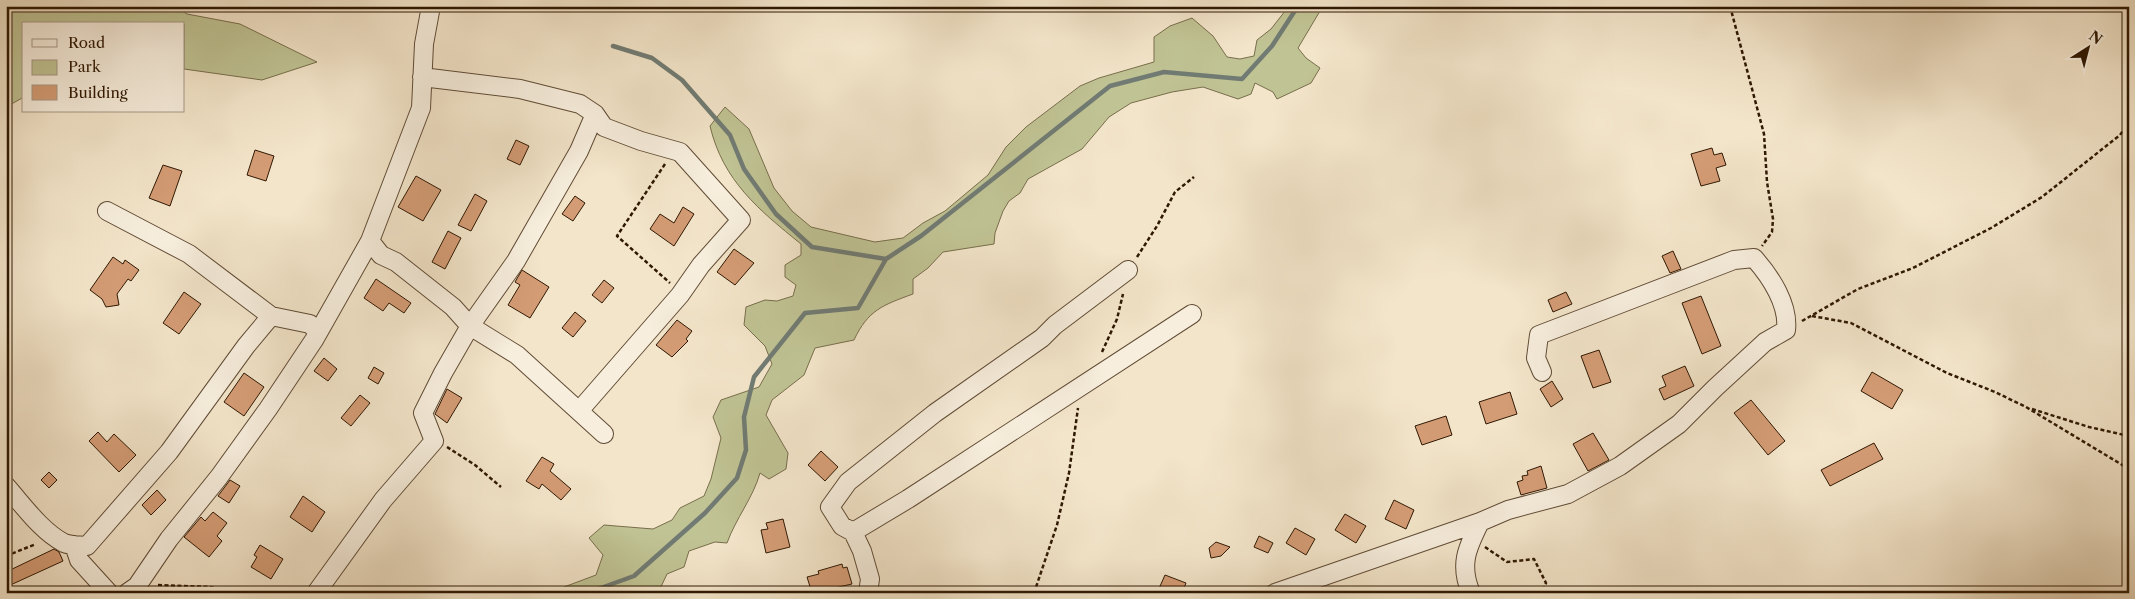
<svg xmlns="http://www.w3.org/2000/svg" width="2135" height="599" font-family="'Libre Caslon Text',serif">
	<style>
		.green { fill: #c0c394; stroke: #786e4c }
		.lines { fill: none; stroke-linecap: round; stroke-linejoin: round }
		.stream { stroke: #717b73; stroke-width: 4.5 }
		.building { fill: #d49c75; stroke: #2f1803 }
		.minor-casing { stroke: #604b35; stroke-width: 20 }
		.path { stroke: #2f1803; stroke-width: 2.5; stroke-dasharray: 4 2.5; stroke-linecap: butt }
		.minor { stroke: #f7eedd; stroke-width: 18 }
	</style>
	<rect width="100%" height="100%" fill="#f3e5ca"/>
	<filter id="stains"><feTurbulence type="fractalNoise" baseFrequency=".004" numOctaves="4"/><feColorMatrix values="0 0 0 0 .2 0 0 0 0 .09 0 0 0 0 .02 0 0 0 .5 -.17"/></filter>
	<radialGradient id="worn" r=".72"><stop offset=".6" stop-color="#630" stop-opacity="0"/><stop offset="1" stop-color="#630" stop-opacity=".3"/></radialGradient>
	<path class="green" d="M6,6H175L187,14L240,24L317,62L262,80L184,69V24H24V97L6,107Z
		M1289,6H1351L1348,12L1328,9L1320,11L1298,48L1306,58L1320,68L1311,83L1277,99L1273,92L1255,83L1251,94L1238,99L1203,87L1172,92L1131,103L1109,117L1082,149L1028,179L1020,193L1009,201L1003,211L995,233L994,244L943,252L928,268L913,279V294C883,305 868,310 854,340L815,348L804,375L772,400L766,415L788,453L786,469L769,479L760,473C753,498 736,518 727,543L715,542L689,551L684,567L667,574L659,591L652,593H548L596,575L603,555L589,538L604,525L653,529L672,520L680,508L704,496L711,479L721,438L713,417L721,400L759,387L772,364L765,346L744,325L746,307L765,300L777,301L793,296L796,285L785,277V265L801,255V244C759,210 723,181 710,126L725,107L749,129L774,188L792,211L811,227L875,242L903,238L923,223L945,211L988,175L1006,147L1026,127L1080,86L1099,78L1154,62V37L1170,26L1192,18L1213,36L1227,57L1240,59L1254,56L1257,40L1271,29Z"/>
	<g class="lines">
		<path class="stream" d="M613,46L652,58L682,80L730,135L744,169L776,214L812,247L886,259
			M587,593L634,576L705,513L737,478L746,450L744,417L754,377L805,313L858,308L886,259L921,236L1110,86L1164,72L1242,79L1272,46L1298,6"/>
	</g>
	<path class="building" d="M516,140L529,146L520,165L507,159Z
		M1712,148L1714,155L1722,153L1726,165L1716,168L1720,181L1701,186L1691,154Z
		M255,150L274,156L266,181L247,175Z
		M163,165L182,171L170,206L149,198Z
		M416,176L441,190L423,221L398,207Z
		M475,194L487,201L471,231L458,225Z
		M575,196L585,203L573,221L562,214Z
		M683,207L694,214L674,246L650,229L660,214L674,223Z
		M448,231L461,238L445,269L432,262Z
		M734,249L754,263L735,285L717,272Z
		M1673,251L1681,269L1670,273L1662,256Z
		M113,257L123,264L125,260L139,270L131,281L128,279L117,294L119,305L106,307L102,299L90,290Z
		M522,270L549,287L530,318L508,305L520,285L515,282Z
		M376,279L411,303L404,313L389,303L383,311L364,298Z
		M604,280L614,288L602,303L592,295Z
		M184,292L201,304L179,334L163,323Z
		M1566,292L1572,304L1553,312L1548,300Z
		M1701,296L1721,346L1702,354L1682,303Z
		M575,312L586,321L573,337L562,328Z
		M677,320L692,331L686,339L688,341L672,357L656,345Z
		M1599,350L1611,382L1593,388L1581,356Z
		M324,358L337,369L328,381L314,371Z
		M1685,366L1694,386L1664,400L1659,389L1666,386L1662,376Z
		M374,367L384,373L378,384L368,378Z
		M1872,372L1903,390L1892,409L1861,391Z
		M244,373L264,387L244,416L224,402Z
		M1552,381L1563,399L1551,407L1540,389Z
		M447,389L462,398L447,423L435,414Z
		M1510,392L1517,414L1486,424L1479,402Z
		M360,395L370,403L351,426L341,418Z
		M1751,400L1785,441L1768,455L1734,413Z
		M1446,416L1452,435L1422,445L1415,426Z
		M98,432L107,442L114,434L136,455L119,472L89,441Z
		M1593,433L1609,460L1588,471L1573,444Z
		M1874,443L1883,459L1830,486L1821,470Z
		M821,451L838,467L825,481L808,465Z
		M542,457L554,464L550,471L571,489L561,500L542,484L539,489L526,481Z
		M1541,466L1547,488L1521,495L1517,482L1523,480L1522,476L1528,475L1527,471Z
		M49,472L57,480L49,488L41,480Z
		M230,480L240,486L229,503L218,496Z
		M157,490L166,500L151,515L142,505Z
		M303,496L325,512L312,532L290,517Z
		M1394,500L1414,510L1406,529L1385,519Z
		M213,512L227,523L217,536L222,541L209,557L184,537L201,517L205,521Z
		M1345,514L1366,526L1356,543L1335,530Z
		M783,519L790,547L766,553L761,530L768,529L766,523Z
		M1295,528L1315,539L1306,555L1286,543Z
		M1259,536L1273,543L1268,553L1254,547Z
		M1216,542L1230,547L1221,556L1211,558L1209,548Z
		M260,545L283,559L271,579L251,567L257,557L254,555Z
		M54,549L59,552L63,561L6,587V572Z
		M842,564L843,568L847,567L852,584L812,593L807,577L819,574L818,571Z
		M1165,575L1186,583L1182,593H1157Z"/>
	<g class="lines">
		<g class="minor-casing">
			<path id="minor" d="M422,77L520,89L580,104L595,114L604,127L641,141L680,152L741,220L701,265L680,295L579,411
				M107,211L189,254L271,316L310,324L318,332
				M370,241L381,255L396,262L453,307L470,326L517,355L604,434
				M6,486C23,505 41,531 64,543C71,546 80,545 87,546L169,452L246,346L271,316
				M853,532L908,499L1192,314
				M74,545L79,560L109,593
				M127,593L137,586L169,539L219,477L268,409L314,340L370,241L421,108L424,44L431,6
				M316,593L383,500L434,441L423,413L443,373L470,326L516,261L579,151L595,114
				M868,593L870,579L862,551L853,532L842,526L830,507L848,482L935,413L1042,338L1055,325L1128,270
				M1275,593L1480,522L1508,510L1568,494L1620,466L1679,424L1715,388L1765,342L1786,330C1789,305 1771,277 1754,258L1734,260L1539,335L1536,358L1542,372
				M1471,593C1459,565 1467,548 1480,522"/>
		</g>
		<path class="path" d="M1730,6L1764,134L1767,182L1773,219L1772,232L1762,246
			M665,164L617,236L670,283
			M1137,257L1157,226L1175,192L1194,177
			M1812,316L1851,323L1947,373L1995,392L2026,407L2129,469
			M1802,321L1858,289L1913,268L1991,228L2042,197L2120,135L2129,122
			M1102,352L1117,319L1123,294
			M2032,409L2089,427L2129,436
			M447,447L475,465L501,487
			M1485,547L1507,562L1534,559L1546,583L1542,593
			M6,556L36,544
			M158,585L211,587L235,593
			M1034,593L1057,525L1069,473L1078,408"/>
		<use href="#minor" class="minor"/>
	</g>
	<rect width="2135" height="599" fill="none" stroke="#f3e5ca" stroke-width="25"/>
	<rect x="8" y="8" width="2120" height="584" fill="none" stroke="#2f1803" stroke-width="2.5"/>
	<rect x="12" y="12" width="2110" height="574" fill="none" stroke="#2f1803"/>
	<rect x="22" y="22" width="162" height="90" fill="#f7eedd" stroke="#a79886"/>
	<rect x="32" y="39" width="25" height="8" fill="#f7eedd" stroke="#a79886"/>
	<text x="68" y="48" font-size="15" fill="#2f1803">Road</text>
	<rect x="32" y="60" width="25" height="15" fill="#c0c394" stroke="#a79886"/>
	<text x="68" y="72" font-size="15" fill="#2f1803">Park</text>
	<rect x="32" y="85" width="25" height="15" fill="#d49c75" stroke="#a79886"/>
	<text x="68" y="98" font-size="15" fill="#2f1803">Building</text>
	<g transform="translate(2088 48) rotate(36)" stroke="#f7eedd" stroke-width="4" paint-order="stroke">
	<path d="M0-4L9 19L0 12L-9 19Z" fill="#2f1803"/>
	<text y="-8" font-size="14" font-weight="bold" text-anchor="middle" fill="#2f1803">N</text>
	</g>
	<rect width="100%" height="100%" filter="url(#stains)"/>
	<rect width="100%" height="100%" fill="url(#worn)"/>
</svg>
